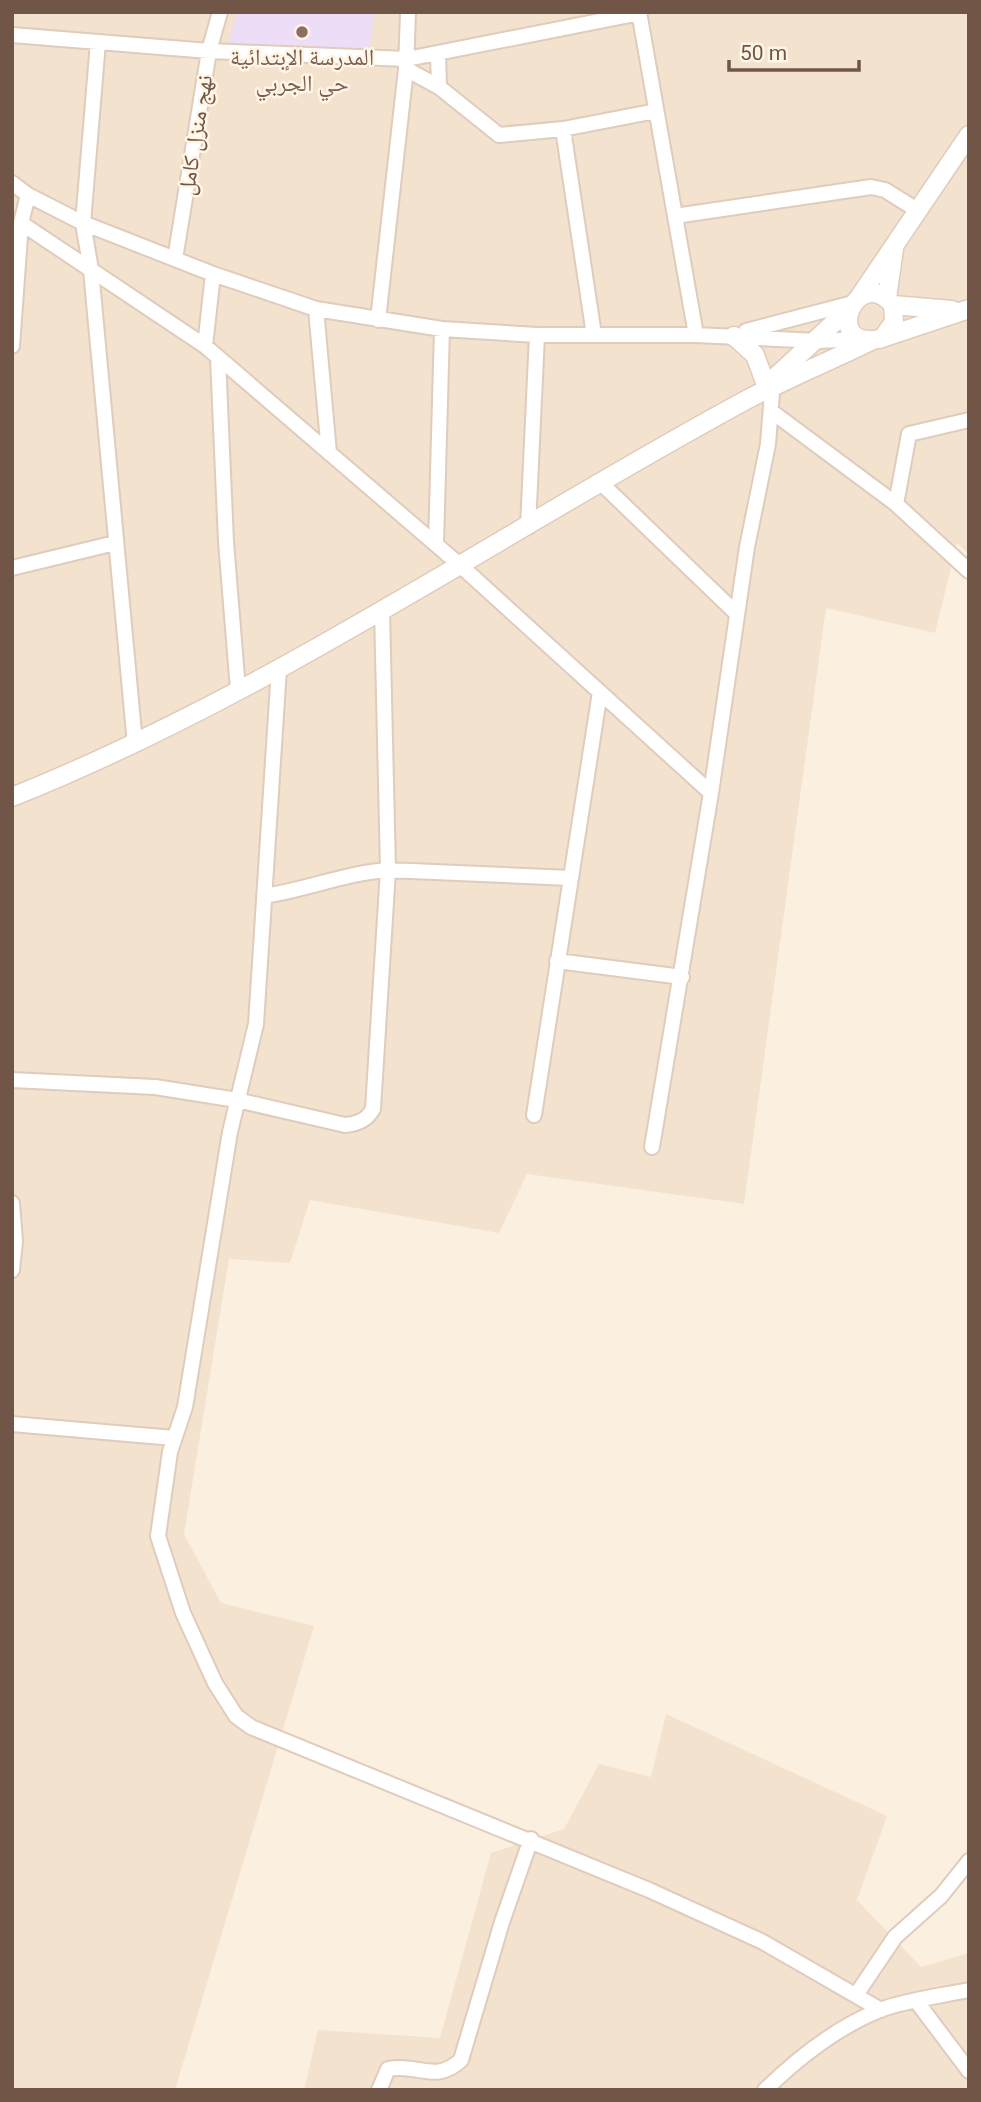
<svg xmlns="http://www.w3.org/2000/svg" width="981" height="2102" font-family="Roboto,'Noto Naskh Arabic',sans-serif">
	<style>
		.residential { fill: #f2e2ce }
		.education { fill: #edddf7 }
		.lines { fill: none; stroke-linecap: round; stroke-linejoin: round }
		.minor-casing { stroke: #dfccbc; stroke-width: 18 }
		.tertiary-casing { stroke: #dfccbc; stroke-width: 21 }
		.minor { stroke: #fff; stroke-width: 14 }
		.tertiary { stroke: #fff; stroke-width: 18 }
		.education-dot { fill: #8d6e63; stroke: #fff5e5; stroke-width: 2.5 }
		.labels { text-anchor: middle; stroke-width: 5; stroke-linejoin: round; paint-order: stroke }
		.education-label { font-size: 23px; fill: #785e54; stroke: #fff5e5 }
		.street-label { font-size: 23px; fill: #715648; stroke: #fff5e5 }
	</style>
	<rect width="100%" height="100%" fill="#fbf0e0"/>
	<path class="residential" d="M12,12H969V554L957,543L935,633L826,608L744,1204L527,1174L499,1233L310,1200L290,1263L229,1259L184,1534L221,1603L314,1626L175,2090H12Z
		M666,1714L887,1816L857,1900L921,1967L969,1953V2090H304L318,2030L440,2038L491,1853L564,1829L599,1764L651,1777Z"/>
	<path class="education" d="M237,12H374L369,57L226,52Z"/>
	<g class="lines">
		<g class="minor-casing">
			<path id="minor" d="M639,12L696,335
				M12,35L209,51L407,59L640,13
				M98,42L83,223L91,270L135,744
				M438,53L439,87
				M406,69L439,87L499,135L563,129L656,111
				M563,129L594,335
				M12,183L28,195L83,223L213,274L316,309L442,329L537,335H696L818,341L861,339
				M28,195L21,223L205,346L461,566L711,793
				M675,216L871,187L885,190L917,210
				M175,259L209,51L220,12
				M316,309L329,453
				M378,320L406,69L408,12
				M746,331L853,303
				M12,346L21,223
				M205,346L213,274
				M218,358L226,542L238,690
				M771,411L896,504L969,571
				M602,484L737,614
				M896,504L909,434L969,420
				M528,527L537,335
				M436,544L442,329
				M12,568L115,543
				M279,668L256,1024L230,1132L185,1407L170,1452L158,1536L183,1613L215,1683L236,1716L251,1727L649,1890L763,1942L881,2010
				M264,896C306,890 345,873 388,870L570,878
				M557,961L682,977
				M12,1080L155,1087L237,1100L345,1125C358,1124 367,1120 373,1109L388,870L382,610
				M534,1115L600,692
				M652,1147L711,793L747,547L768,444L773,380
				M12,1203L15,1241L12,1270
				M12,1424L174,1438
				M856,1995L895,1937L941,1896L969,1861
				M917,2002L969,2071
				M379,2090L388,2069C419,2063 435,2084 461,2060L502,1922L531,1839
				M765,2090C798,2058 837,2027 880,2010C906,2000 940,1996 969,1990"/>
		</g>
		<g class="tertiary-casing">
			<path id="tertiary" d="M887,298L894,249
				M858,299L969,135
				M893,305L952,310
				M734,336L755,355L766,385
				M884,336L894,322L893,305C856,262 821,350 879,339L969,309
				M771,381L850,308
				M12,797C272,693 503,531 748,399C789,378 832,360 873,340"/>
		</g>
		<use href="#minor" class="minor"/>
		<use href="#tertiary" class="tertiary"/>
	</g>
	<circle class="education-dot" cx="302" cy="32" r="7"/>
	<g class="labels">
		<g class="education-label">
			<text x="302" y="65">المدرسة الإبتدائية<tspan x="302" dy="26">حي الجربي</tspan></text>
		</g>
		<g class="street-label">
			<text transform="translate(195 135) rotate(-81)" y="8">نهج منزل كامل</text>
		</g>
	</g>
	<rect width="981" height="2102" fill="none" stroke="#715648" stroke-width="28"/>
	<path d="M729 60v10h130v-10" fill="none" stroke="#715648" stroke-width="3.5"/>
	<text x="740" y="60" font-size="21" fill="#715648" stroke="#fff5e5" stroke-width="5" paint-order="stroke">50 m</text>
</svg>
